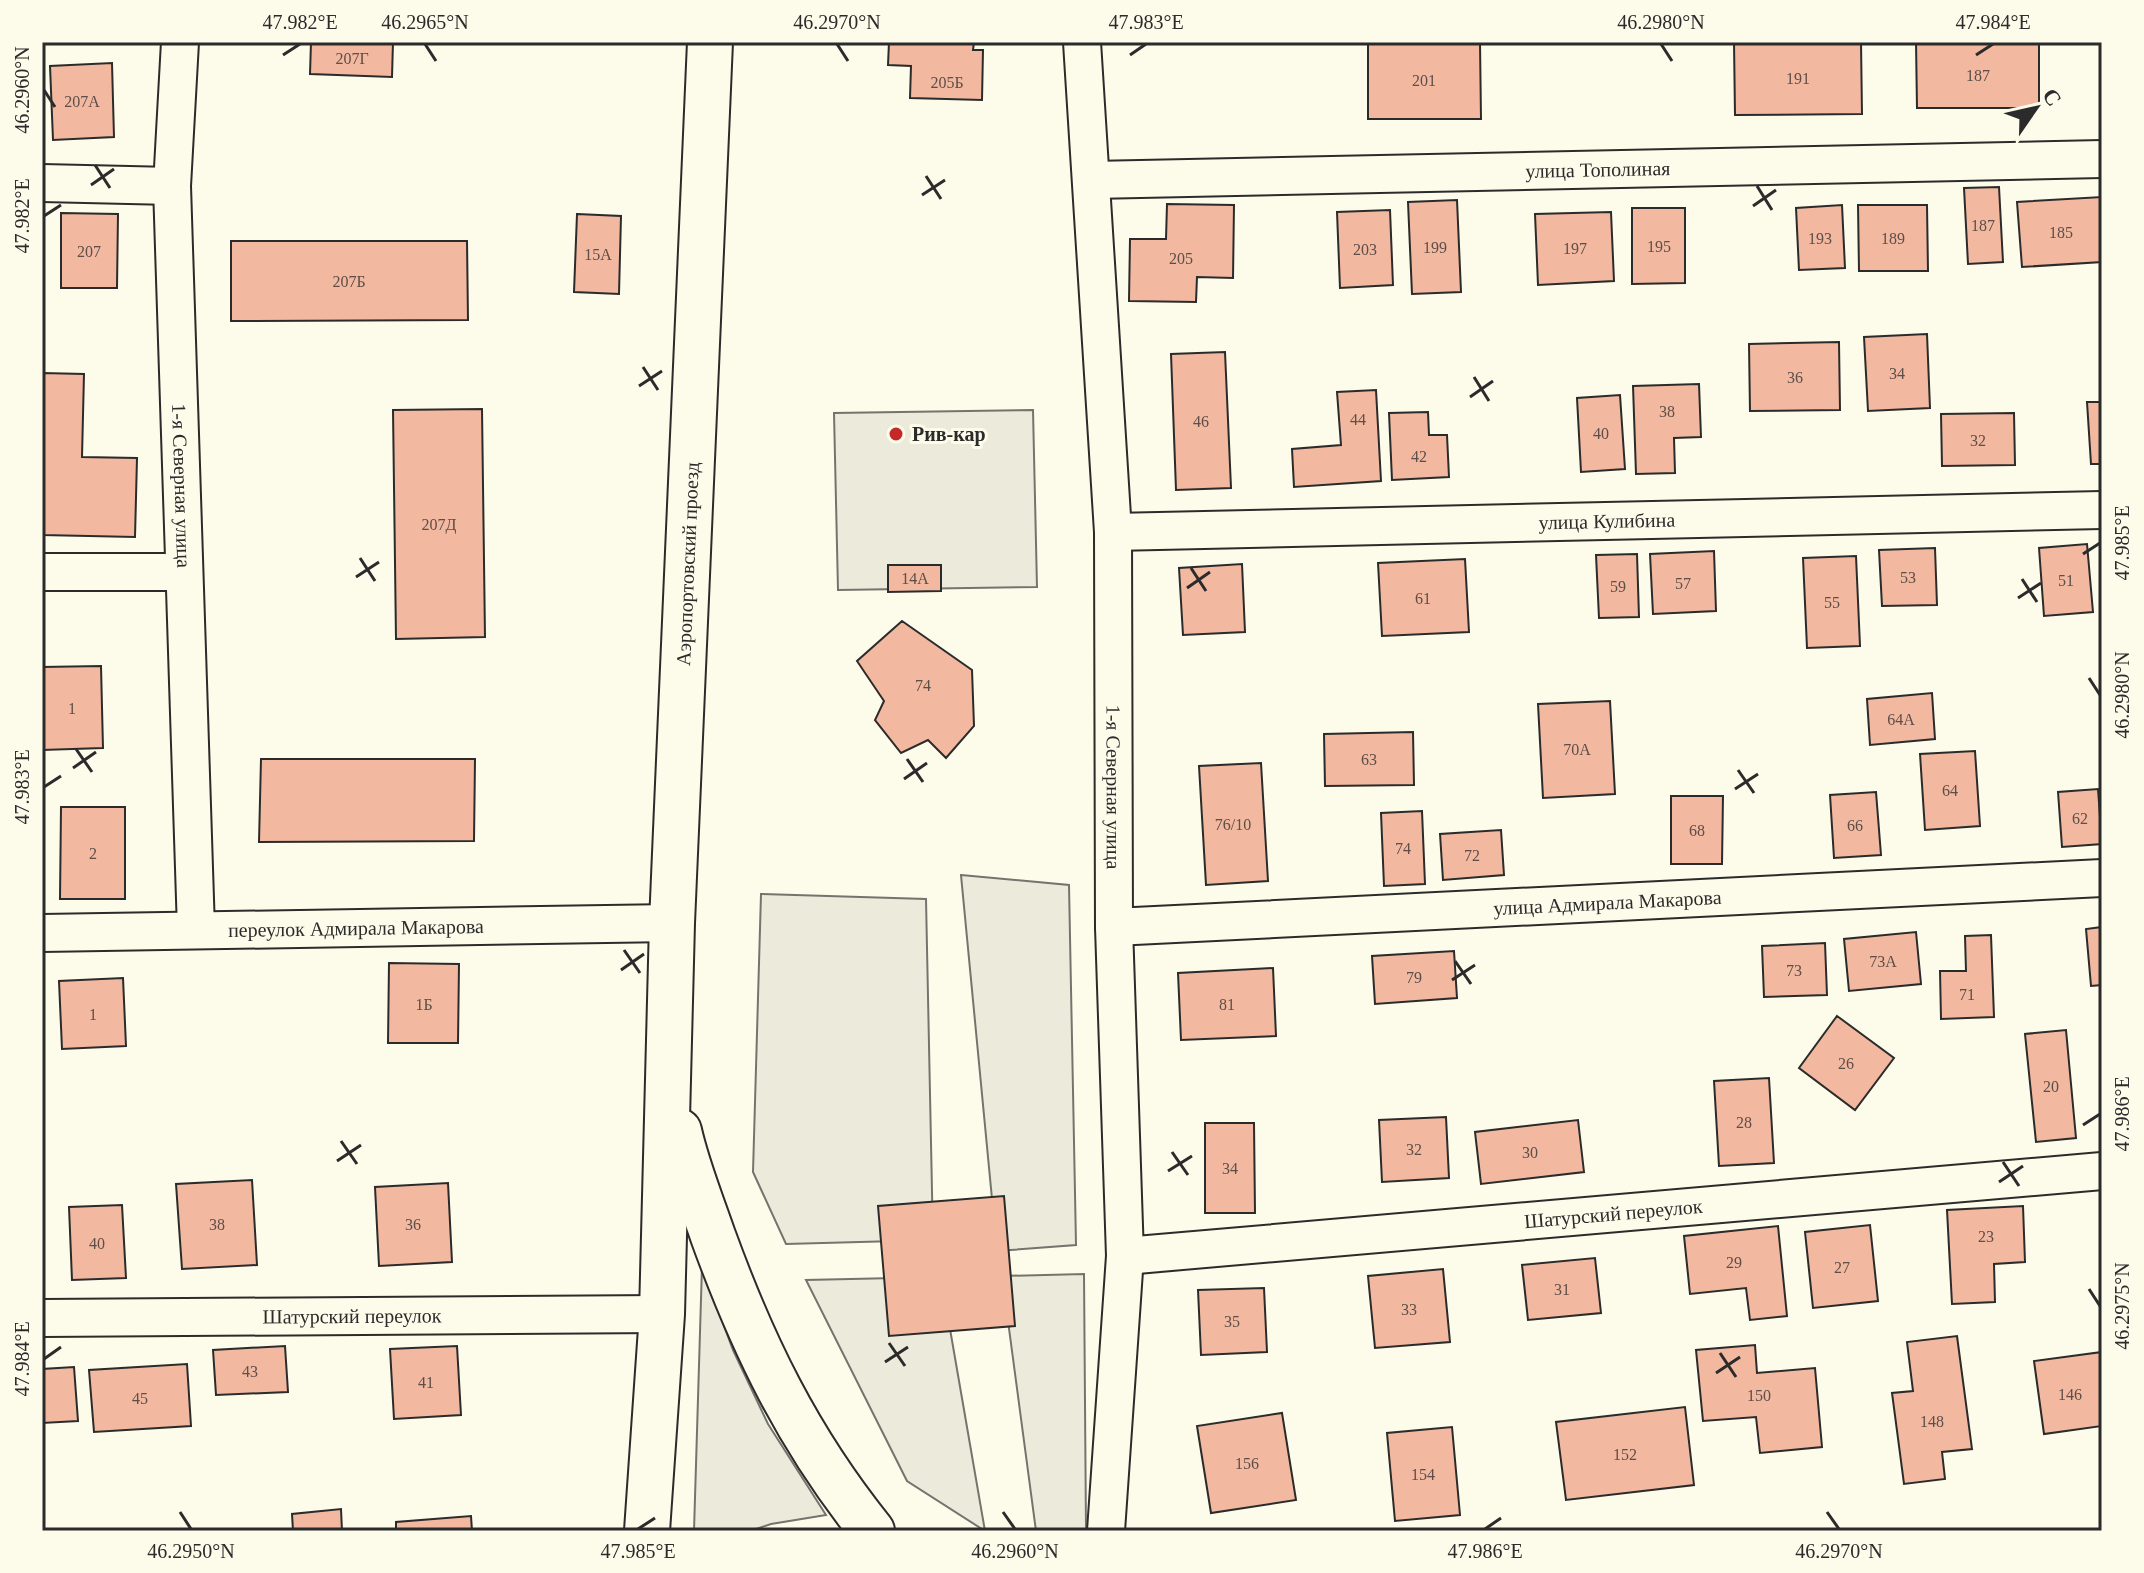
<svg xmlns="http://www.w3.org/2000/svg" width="2144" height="1573" font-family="'Times New Roman',serif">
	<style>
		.green { fill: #ecebdb; stroke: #74746e; stroke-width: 2 }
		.parking { fill: #eceadb; stroke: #74746e; stroke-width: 2 }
		.building { fill: #f2b8a0; stroke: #2b2b2b; stroke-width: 2 }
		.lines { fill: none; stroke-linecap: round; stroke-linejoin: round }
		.street-casing { stroke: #2b2b2b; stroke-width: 40 }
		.secondary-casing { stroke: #2b2b2b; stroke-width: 48 }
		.street { stroke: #fdfbea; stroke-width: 36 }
		.secondary { stroke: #fdfbea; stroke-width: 44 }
		.ticks { fill: none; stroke: #2b2b2b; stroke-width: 3 }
		.poi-dot { fill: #c62828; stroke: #fdfbea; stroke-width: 3 }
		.labels { text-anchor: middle; stroke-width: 6; stroke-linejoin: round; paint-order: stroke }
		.number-label { font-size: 16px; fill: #5d4e48 }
		.street-label { font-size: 20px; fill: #2b2b2b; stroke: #fdfbea }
		.poi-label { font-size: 20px; font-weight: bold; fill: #2b2b2b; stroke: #fdfbea; text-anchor: start }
		.neatline { fill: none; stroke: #2b2b2b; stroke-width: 3 }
		.ticks-label { font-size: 20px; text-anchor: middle; fill: #2b2b2b }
	</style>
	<rect width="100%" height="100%" fill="#fdfbea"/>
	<path class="green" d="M961,875L1069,885L1076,1245L997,1251Z
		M761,894L926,899L933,1240L786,1244L753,1172Z
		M702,1266L733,1350L768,1424L826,1515L771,1524L750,1531H694Z
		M1084,1274L1086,1531H1036L1002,1276Z
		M941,1277L985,1531L907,1481L806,1280Z"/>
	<path class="parking" d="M1033,410L1037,587L838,590L834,413Z"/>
	<path class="building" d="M311,42H393L392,77L310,74Z
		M889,42H974L973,50H983L982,100L910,98L911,66L888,65Z
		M1368,42H1480L1481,119H1368Z
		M1734,42H1861L1862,114L1735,115Z
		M1916,42H2039V108H1917Z
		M112,63L114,137L53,140L50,66Z
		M1999,187L2003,262L1968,264L1964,188Z
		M2102,197V262L2022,267L2017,202Z
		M1457,200L1461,292L1412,294L1408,202Z
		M1167,204L1234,205L1233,278L1197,277L1196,302L1129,301L1130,239H1166Z
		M1842,205L1845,268L1799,270L1796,208Z
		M1858,205H1927L1928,271H1859Z
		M1632,208H1685V283L1632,284Z
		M1390,210L1393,285L1340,288L1337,212Z
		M1611,212L1614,281L1538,285L1535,214Z
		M61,213L118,214L117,288H61Z
		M577,214L621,216L619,294L574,292Z
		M231,241H467L468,320L231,321Z
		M1927,334L1930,408L1868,411L1864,337Z
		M1839,342L1840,410L1750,411L1749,344Z
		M1225,352L1231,488L1176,490L1171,354Z
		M42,373L84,374L82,457L137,458L135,537L42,535Z
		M1699,384L1701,437L1674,438L1675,473L1636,474L1633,386Z
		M1376,390L1381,481L1294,487L1292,449L1341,445L1337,392Z
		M1620,395L1625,469L1581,472L1577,398Z
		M2087,402H2102V464H2091Z
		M482,409L485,637L396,639L393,410Z
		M1428,412L1429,435H1447L1449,477L1392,480L1389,413Z
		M2014,413L2015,465L1942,466L1941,414Z
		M2087,544L2093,612L2044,616L2039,548Z
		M1935,548L1937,605L1882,606L1879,550Z
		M1714,551L1716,611L1653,614L1650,554Z
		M1637,554L1639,617L1599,618L1596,555Z
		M1856,556L1860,646L1807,648L1803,558Z
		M1465,559L1469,632L1382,636L1378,563Z
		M1242,564L1245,632L1183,635L1179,568Z
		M888,565H941V591L888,592Z
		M902,621L972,670L974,726L946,758L928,740L901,753L875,720L884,701L857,661Z
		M101,666L103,748L42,750V667Z
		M1932,693L1935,739L1870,745L1867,699Z
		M1610,701L1615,794L1543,798L1538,704Z
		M1413,732L1414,785L1325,786L1324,734Z
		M1975,751L1980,826L1925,830L1920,754Z
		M261,759H475L474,841L259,842Z
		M1261,763L1268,881L1206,885L1199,766Z
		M2098,789L2102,844L2062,847L2058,792Z
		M1876,792L1881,855L1834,858L1830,795Z
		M1671,796H1723L1722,864H1671Z
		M61,807H125V899H60Z
		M1422,811L1425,884L1384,886L1381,813Z
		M1501,830L1504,875L1443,880L1440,834Z
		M2102,927V985L2091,986L2086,929Z
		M1916,932L1921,984L1849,991L1844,939Z
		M1991,935L1994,1017L1941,1019L1940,971H1966L1965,936Z
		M1825,943L1827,995L1764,997L1762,946Z
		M1454,951L1457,998L1375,1004L1372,956Z
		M389,963L459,964L458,1043H388Z
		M1273,968L1276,1036L1181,1040L1178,973Z
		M123,978L126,1046L62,1049L59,981Z
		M1837,1016L1894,1058L1855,1110L1799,1068Z
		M2066,1030L2076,1138L2036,1142L2025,1034Z
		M1769,1078L1774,1163L1719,1166L1714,1081Z
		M1446,1117L1449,1178L1382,1182L1379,1120Z
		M1578,1120L1584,1172L1481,1184L1475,1132Z
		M1205,1123H1254L1255,1213H1205Z
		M252,1180L257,1265L182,1269L176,1184Z
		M448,1183L452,1262L379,1266L375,1187Z
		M1004,1196L1015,1326L889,1336L878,1206Z
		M122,1205L126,1278L72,1280L69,1207Z
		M2023,1206L2025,1262L1994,1264L1995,1302L1952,1304L1947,1210Z
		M1870,1225L1878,1301L1813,1308L1805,1232Z
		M1778,1226L1787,1316L1750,1320L1746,1288L1690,1294L1684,1236Z
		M1595,1258L1601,1313L1528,1320L1522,1265Z
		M1443,1269L1450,1342L1375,1348L1368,1276Z
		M1264,1288L1267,1352L1201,1355L1198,1290Z
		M1957,1336L1972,1449L1942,1452L1945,1479L1904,1484L1892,1393L1913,1391L1907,1342Z
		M1755,1345L1757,1373L1815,1368L1822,1447L1760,1453L1756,1417L1703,1421L1696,1350Z
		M285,1346L288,1392L216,1395L213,1350Z
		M457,1346L461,1415L394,1419L390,1349Z
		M2102,1352V1426L2044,1434L2034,1361Z
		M187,1364L191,1426L94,1432L89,1370Z
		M74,1367L78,1421L42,1423V1369Z
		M1685,1407L1694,1485L1566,1500L1556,1422Z
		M1282,1413L1296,1500L1211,1513L1197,1426Z
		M1452,1427L1460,1515L1395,1521L1387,1433Z
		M341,1509L342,1531H293L292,1514Z
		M471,1516L472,1531H396V1522Z"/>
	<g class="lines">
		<g class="street-casing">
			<g id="street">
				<path id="s1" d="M180,42L172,186L196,930"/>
				<path id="s2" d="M1082,42L1113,532L1114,927L1125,1256L1106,1531"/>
				<path id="s3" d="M1092,180L2102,159"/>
				<path d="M42,183L172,186"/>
				<path id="s4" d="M1113,532L2102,510"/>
				<path d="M42,572H183"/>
				<path id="s5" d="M1114,927L2102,878"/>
				<path id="s6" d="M42,933L672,923"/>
				<path id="s7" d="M1125,1256L2102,1171"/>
				<path id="s8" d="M42,1318L662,1314"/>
			</g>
		</g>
		<g class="secondary-casing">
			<g id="secondary">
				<path d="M679,1131C687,1167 701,1201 713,1236C753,1346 798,1439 872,1531"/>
				<path id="s9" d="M647,1531L662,1314L672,923L710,42"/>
			</g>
		</g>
		<use href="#street" class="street"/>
		<use href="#secondary" class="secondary"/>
	</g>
	<path class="ticks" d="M425,44L436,61M837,44L848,61M1661,44L1672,61M283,55L300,44M1130,55L1146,44M1976,55L1993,44M44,90L55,107M95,165L110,188M926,176L941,199M91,185L114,169M1757,186L1772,210M922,195L945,180M1753,206L1776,190M44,216L61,205M643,367L658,390M1474,377L1489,401M639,386L662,371M1470,397L1493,381M2083,554L2100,543M360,558L375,581M1191,568L1206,591M356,577L379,562M2022,579L2037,602M1187,588L1210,572M2018,598L2041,583M2089,678L2100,695M76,749L92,772M907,759L923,782M73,768L96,752M1738,770L1754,793M904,779L927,763M44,787L61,776M1735,789L1758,774M624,950L640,973M1455,961L1471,984M621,970L644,954M1452,980L1475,965M2083,1125L2100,1114M341,1141L357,1164M1172,1152L1188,1175M337,1161L361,1145M2003,1162L2019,1186M1168,1171L1192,1156M1999,1182L2023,1166M2089,1289L2100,1306M889,1343L905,1366M1720,1353L1736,1377M44,1359L61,1347M885,1362L908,1347M1716,1373L1740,1357M180,1512L191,1529M1003,1512L1015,1529M1827,1512L1839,1529M638,1529L655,1518M1485,1529L1501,1518"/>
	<circle class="poi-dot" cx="896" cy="434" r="8"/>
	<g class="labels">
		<g class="number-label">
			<text x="352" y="64">207Г</text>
			<text x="1978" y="81">187</text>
			<text x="1798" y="84">191</text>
			<text x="1424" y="86">201</text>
			<text x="947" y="88">205Б</text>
			<text x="82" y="107">207А</text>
			<text x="1983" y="231">187</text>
			<text x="2061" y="238">185</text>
			<text x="1820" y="244">193</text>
			<text x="1893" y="244">189</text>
			<text x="1659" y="252">195</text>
			<text x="1435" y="253">199</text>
			<text x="1575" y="254">197</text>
			<text x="1365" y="255">203</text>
			<text x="89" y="257">207</text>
			<text x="598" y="260">15А</text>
			<text x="1181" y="264">205</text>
			<text x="349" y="287">207Б</text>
			<text x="1897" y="379">34</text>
			<text x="1795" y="383">36</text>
			<text x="1667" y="417">38</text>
			<text x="1358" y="425">44</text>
			<text x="1201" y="427">46</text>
			<text x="1601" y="439">40</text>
			<text x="1978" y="446">32</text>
			<text x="1419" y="462">42</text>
			<text x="439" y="530">207Д</text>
			<text x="1908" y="583">53</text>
			<text x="915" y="584">14А</text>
			<text x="2066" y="586">51</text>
			<text x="1683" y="589">57</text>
			<text x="1618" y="592">59</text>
			<text x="1423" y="604">61</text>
			<text x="1832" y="608">55</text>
			<text x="923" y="691">74</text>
			<text x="72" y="714">1</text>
			<text x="1901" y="725">64А</text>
			<text x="1577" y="755">70А</text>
			<text x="1369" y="765">63</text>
			<text x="1950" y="796">64</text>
			<text x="2080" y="824">62</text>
			<text x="1233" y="830">76/10</text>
			<text x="1855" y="831">66</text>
			<text x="1697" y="836">68</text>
			<text x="1403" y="854">74</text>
			<text x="93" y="859">2</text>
			<text x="1472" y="861">72</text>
			<text x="1883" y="967">73А</text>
			<text x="1794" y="976">73</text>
			<text x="1414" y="983">79</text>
			<text x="1967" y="1000">71</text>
			<text x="424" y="1010">1Б</text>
			<text x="1227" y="1010">81</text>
			<text x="93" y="1020">1</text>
			<text x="1846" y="1069">26</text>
			<text x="2051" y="1092">20</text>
			<text x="1744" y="1128">28</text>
			<text x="1414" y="1155">32</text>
			<text x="1530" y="1158">30</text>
			<text x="1230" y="1174">34</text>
			<text x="217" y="1230">38</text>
			<text x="413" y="1230">36</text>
			<text x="1986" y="1242">23</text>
			<text x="97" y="1249">40</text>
			<text x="1734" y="1268">29</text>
			<text x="1842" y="1273">27</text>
			<text x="1562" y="1295">31</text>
			<text x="1409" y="1315">33</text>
			<text x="1232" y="1327">35</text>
			<text x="250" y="1377">43</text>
			<text x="426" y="1388">41</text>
			<text x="2070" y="1400">146</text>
			<text x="1759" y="1401">150</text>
			<text x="140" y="1404">45</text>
			<text x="1932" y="1427">148</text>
			<text x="1625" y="1460">152</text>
			<text x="1247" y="1469">156</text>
			<text x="1423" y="1480">154</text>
		</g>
		<g class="street-label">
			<text dy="7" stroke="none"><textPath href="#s3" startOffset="506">улица Тополиная</textPath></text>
			<text dy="7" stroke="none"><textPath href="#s1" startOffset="444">1-я Северная улица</textPath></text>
			<text dy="7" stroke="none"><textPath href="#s4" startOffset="494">улица Кулибина</textPath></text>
			<text dy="7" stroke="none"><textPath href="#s9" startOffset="968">Аэропортовский проезд</textPath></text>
			<text dy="7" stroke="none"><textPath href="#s2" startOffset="746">1-я Северная улица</textPath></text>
			<text dy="7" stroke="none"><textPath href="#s5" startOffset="494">улица Адмирала Макарова</textPath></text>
			<text dy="7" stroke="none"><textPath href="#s6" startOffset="314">переулок Адмирала Макарова</textPath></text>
			<text dy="7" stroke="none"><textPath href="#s7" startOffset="490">Шатурский переулок</textPath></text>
			<text dy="7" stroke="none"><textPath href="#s8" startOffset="310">Шатурский переулок</textPath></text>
		</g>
		<g class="poi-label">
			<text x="912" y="441">Рив-кар</text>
		</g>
	</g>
	<rect width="2144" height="1573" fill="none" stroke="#fdfbea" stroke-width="88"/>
	<g transform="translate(2036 108) rotate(56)" stroke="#fdfbea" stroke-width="6" paint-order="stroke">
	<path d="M0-6L14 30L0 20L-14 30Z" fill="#2b2b2b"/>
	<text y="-12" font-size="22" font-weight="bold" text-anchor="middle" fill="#2b2b2b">С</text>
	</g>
	<rect x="44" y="44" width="2056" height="1485" class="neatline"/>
	<g class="ticks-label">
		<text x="300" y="29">47.982°E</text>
		<text x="425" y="29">46.2965°N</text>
		<text x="837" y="29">46.2970°N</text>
		<text x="1146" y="29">47.983°E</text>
		<text x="1661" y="29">46.2980°N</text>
		<text x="1993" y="29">47.984°E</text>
		<text transform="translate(22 90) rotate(-90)" y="7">46.2960°N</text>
		<text transform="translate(22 216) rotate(-90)" y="7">47.982°E</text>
		<text transform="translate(2122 543) rotate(-90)" y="7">47.985°E</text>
		<text transform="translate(2122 695) rotate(-90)" y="7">46.2980°N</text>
		<text transform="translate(22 787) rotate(-90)" y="7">47.983°E</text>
		<text transform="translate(2122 1114) rotate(-90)" y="7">47.986°E</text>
		<text transform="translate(2122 1306) rotate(-90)" y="7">46.2975°N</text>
		<text transform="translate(22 1359) rotate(-90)" y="7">47.984°E</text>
		<text x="191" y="1558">46.2950°N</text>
		<text x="638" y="1558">47.985°E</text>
		<text x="1015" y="1558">46.2960°N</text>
		<text x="1485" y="1558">47.986°E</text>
		<text x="1839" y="1558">46.2970°N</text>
	</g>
</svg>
